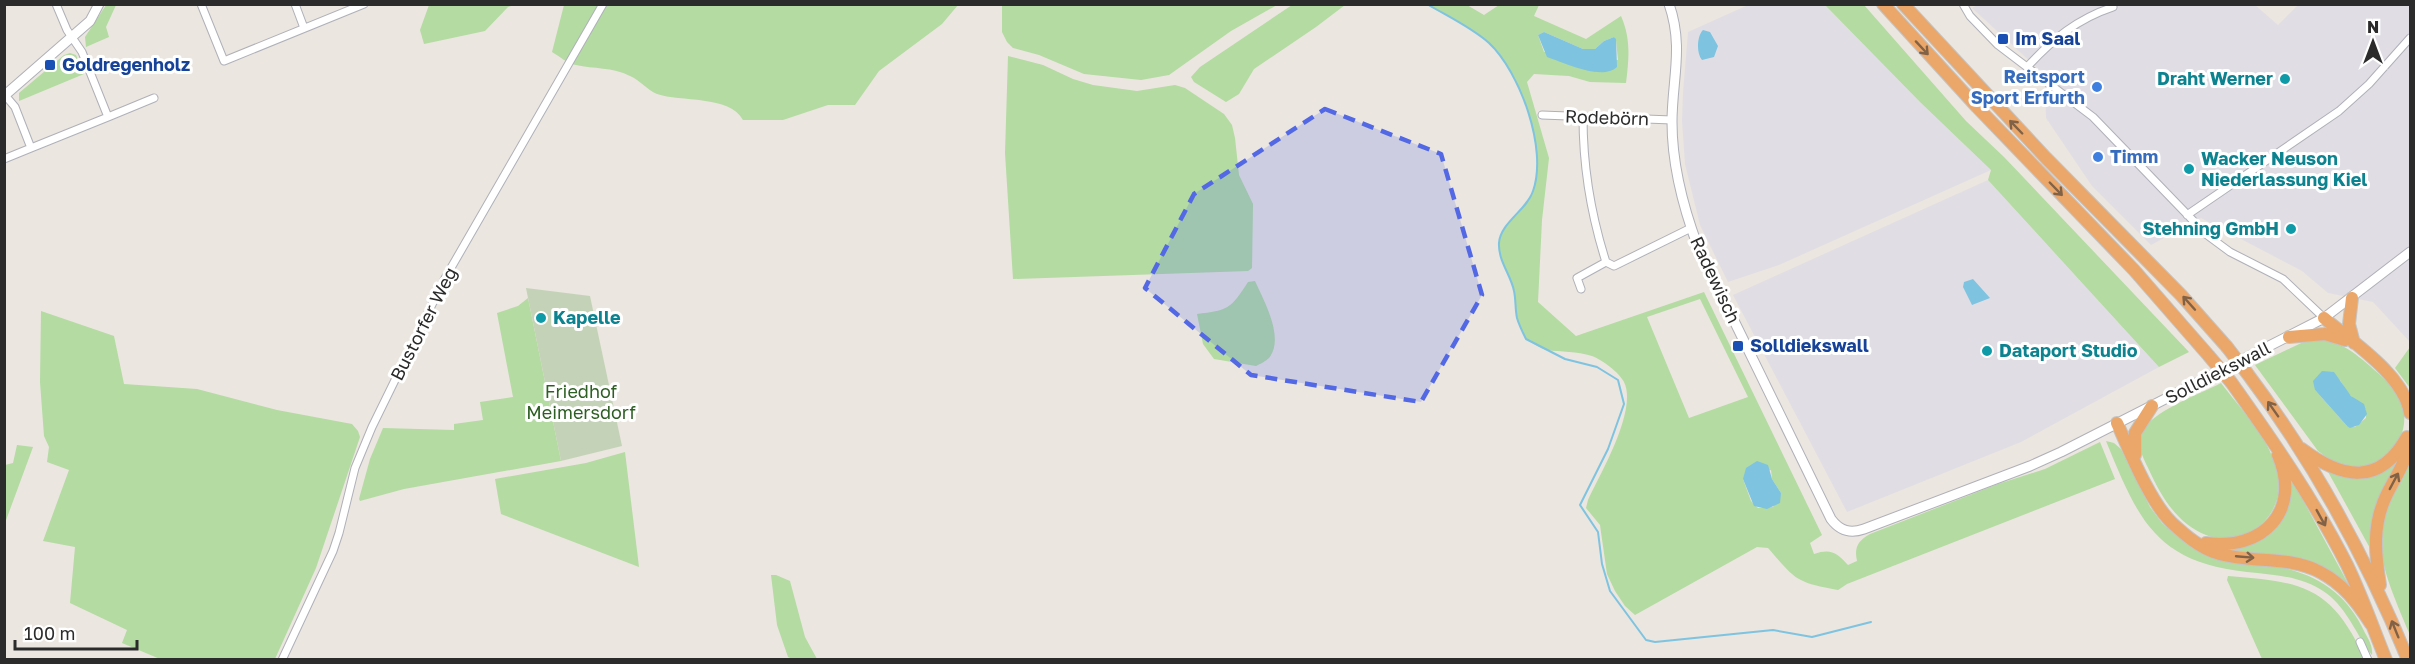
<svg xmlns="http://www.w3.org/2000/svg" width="2415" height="664" font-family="'Golos Text',sans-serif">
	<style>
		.industrial { fill: #e0dee4 }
		.green { fill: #b3dba2; fill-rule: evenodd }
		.cemetery { fill: #c4d3b8 }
		.water { fill: #7ec3e0 }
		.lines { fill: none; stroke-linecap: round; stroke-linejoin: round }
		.stream { stroke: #7ec3e0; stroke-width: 2 }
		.street-casing { stroke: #afb0b9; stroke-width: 9 }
		.secondary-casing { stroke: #afb0b9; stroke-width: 11 }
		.highway-casing { stroke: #c4c4c4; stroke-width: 14 }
		.street { stroke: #fff; stroke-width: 7 }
		.secondary { stroke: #fff; stroke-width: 9 }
		.highway { stroke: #eba669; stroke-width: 12 }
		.highway-bridge-casing { stroke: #c4c4c4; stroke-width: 14; stroke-linecap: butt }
		.highway-bridge { stroke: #eba669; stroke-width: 12 }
		.oneway { stroke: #816247 }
		.marked { fill: #5268e4; fill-opacity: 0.2; stroke: #5268e4; stroke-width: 4.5; stroke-dasharray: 12 8; stroke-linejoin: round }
		.transit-dot { fill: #1a4fb4; stroke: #fff; stroke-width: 2 }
		.culture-dot { fill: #0f9aa8; stroke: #fff; stroke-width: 2 }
		.shop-dot { fill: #3f7fe0; stroke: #fff; stroke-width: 2 }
		.labels { text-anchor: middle; stroke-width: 6; stroke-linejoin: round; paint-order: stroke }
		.transit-label { font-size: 18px; font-weight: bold; fill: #164399; stroke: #fff; text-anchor: start }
		.shop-label { font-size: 18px; font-weight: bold; fill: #366cbe; stroke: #fff; text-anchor: end }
		.culture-label { font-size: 18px; font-weight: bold; fill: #0d838f; stroke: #fff; text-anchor: start }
		.street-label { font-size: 18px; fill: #2b2b2b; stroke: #fff }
		.park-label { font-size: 18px; fill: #2d5f23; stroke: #fff }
	</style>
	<rect width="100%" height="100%" fill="#ebe6df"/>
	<path class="industrial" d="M1979,4L2255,5L2278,25L2298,5H2410V342L2373,302L2328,293L2302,271L2201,218L2151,245L2092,186L2046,118L2045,75L1972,8Z
		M1748,5H1825L1920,102L1991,170L1779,265L1728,282L1700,225L1685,164L1682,121L1683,92L1688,32Z
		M1988,180L2159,367L2021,442L1847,512L1733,295Z"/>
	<path class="green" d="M106,5H116L106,27L109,37L86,47L85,37Z
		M429,5V4L514,5L508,7L485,31L424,44L420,30Z
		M564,5H958L942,24L879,71L855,105H828L783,120H743C730,95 680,102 657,94C647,90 640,80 630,76C612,67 594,69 576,65C568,64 559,56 552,52Z
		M1002,5V4L1277,5L1231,31L1169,75L1141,80L1084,74L1039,55L1013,48L1007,42L1002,32Z
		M1292,5H1345L1316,27L1254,69L1239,94L1226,102L1194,82L1191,77L1200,67Z
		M1427,5H1467L1484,15L1499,5H1539L1534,16L1586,39L1621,16C1631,39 1629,58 1626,83L1590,82L1569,76L1534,74L1527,82L1549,158L1542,220L1538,302L1576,336L1704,292L1822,535L1810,543L1814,554C1831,548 1837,553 1848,565L1857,561C1854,547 1858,541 1870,534L1998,484L2045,469L2100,442L2115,479L1847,584L1838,590C1795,582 1796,580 1768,548L1757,547L1635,615L1625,606L1615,591L1607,574L1600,525L1586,508L1588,500C1600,474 1638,410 1624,382C1619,372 1602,360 1592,356C1577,351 1561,352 1547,350C1540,349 1532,342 1526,339C1523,333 1519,325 1517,318C1515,309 1516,300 1514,291C1511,275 1498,261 1499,243C1500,223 1527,210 1533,191C1548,149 1520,72 1489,43C1471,27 1447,16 1427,5ZM1544,32L1583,49H1595L1604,41L1614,37L1616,40L1618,60L1544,52L1538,35ZM1700,299L1748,397L1689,418L1647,317ZM1771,470L1772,479L1781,493L1773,507L1758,508L1751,501L1743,479Z
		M1825,5H1864L1966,121L2004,157L2189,352L2159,367L1988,180L1991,170L1920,102Z
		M70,53L76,55L84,74L19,101V93L64,55Z
		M1008,56L1043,65L1073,79L1093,85L1137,91L1175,85L1185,88L1224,114L1232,125L1235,138L1239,175L1253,204L1252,268L1248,271L1013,279L1005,153Z
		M1255,281C1264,301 1285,338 1269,358C1266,361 1260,364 1256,366L1214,359L1203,344L1197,314C1228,310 1230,310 1248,282Z
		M528,298L561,461L404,489L360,501L359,499L370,459L383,428L454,430V424L483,420L480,402L513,397L497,313L518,306Z
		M41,311L114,336L124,384L197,389L277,410L352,424L358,431L360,437L316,568L275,659H160L122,643L127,630L70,603L75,547L43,541L69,470L47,462L49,447L44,436L40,382Z
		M2314,337C2341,343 2349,348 2370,366C2382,377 2396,388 2402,404C2413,438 2383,470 2350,467C2339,466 2326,457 2318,451L2255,365ZM2340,380L2347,392L2366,410V418L2355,427L2347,426L2315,390Z
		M2410,347V388L2395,368Z
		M2221,383C2242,411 2272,440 2278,476C2286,515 2244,551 2206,535C2178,524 2162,498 2150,472C2145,461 2135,445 2141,433C2150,412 2200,394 2221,383Z
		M2106,441L2114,443L2121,449L2150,507L2162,523L2177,536L2186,542L2288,566V569C2325,579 2349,598 2365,633C2369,640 2373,647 2372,655C2356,635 2348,609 2326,593C2302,576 2275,575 2247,572C2155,562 2138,519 2106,441Z
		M17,445L33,447L5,523V465L13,463Z
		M2404,449L2371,550L2327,470L2352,477Z
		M625,452L639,567L501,514L495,479L586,463Z
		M2410,457V635C2375,552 2369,540 2410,457Z
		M2291,478L2351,589L2289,557L2229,550C2258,542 2266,541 2281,514C2288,502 2292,492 2291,478Z
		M771,575H776L790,581L805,637L817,659H793L788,657L777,625Z
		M2228,576C2304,582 2331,586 2365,659H2262L2227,580Z"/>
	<path class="cemetery" d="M526,288L590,296L622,446L561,461Z"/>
	<path class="water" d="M1703,30L1710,32L1718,46L1714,57L1702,60C1696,53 1697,36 1703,30Z
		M1544,32L1583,49H1595L1604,41L1614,37L1616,39L1617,67C1602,81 1565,63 1547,57L1538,35Z
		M1973,279L1990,298L1972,305L1963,287L1964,282Z
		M2322,371L2334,372L2351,396L2364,404L2367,414L2359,425L2350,428L2347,426L2315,390L2313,381Z
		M1757,461L1768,465L1772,479L1781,493L1780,503L1767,509L1754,506L1743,479L1746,468Z"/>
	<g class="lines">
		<path class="stream" d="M1427,4C1447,16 1471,27 1489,43C1520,72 1548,149 1533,191C1527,210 1500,223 1499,243C1498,261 1511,275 1514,291C1516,300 1515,309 1517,318C1519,325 1523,333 1526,339L1565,359L1597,367L1618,380L1624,404L1608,449L1580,505L1598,532L1602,564L1610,591L1646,640L1655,642L1773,630L1812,637L1871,622"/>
		<g class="street-casing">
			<path id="street" d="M201,4L224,61L364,4
				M295,4L304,28
				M1963,4L1970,16L1998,45L2093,117L2207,235L2230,252L2283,279L2324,318
				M2028,66C2053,39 2077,19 2113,7
				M4,94L15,107L31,148L108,117L82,52L67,30L56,4
				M1542,115L1672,120
				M108,117L154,98
				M1583,117C1583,167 1591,215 1606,262
				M4,159L31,148
				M2187,215L2339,111L2369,84L2410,38
				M1581,289L1577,278L1606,262L1614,266L1691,228
				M2360,642L2368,660
				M282,660L333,551L339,533L355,468L372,427L444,280L603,4"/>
		</g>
		<g class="secondary-casing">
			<path id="secondary" d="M1669,4C1684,47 1672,80 1672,122C1672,166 1683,207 1698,247L1831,519C1840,531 1850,534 1864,529L2030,466L2061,452L2324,318L2410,252
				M4,96L90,21L99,4"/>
		</g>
		<g class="highway-casing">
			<path id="highway" d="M1883,4L1977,107L2134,270L2209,356
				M1903,4L2046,158L2181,295L2227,347
				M2352,298L2349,324L2354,343
				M2324,318C2351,341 2404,375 2410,413
				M2289,337L2325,334L2345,340
				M2247,373C2314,462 2366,557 2408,660
				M2231,382C2273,441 2314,500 2347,565C2362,596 2373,628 2386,660
				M2117,423C2130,452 2150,502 2172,523C2185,535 2200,548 2217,553C2251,564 2288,555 2320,572C2343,584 2357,602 2371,624
				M2302,449C2342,479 2380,486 2407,437
				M2135,455V433L2152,406
				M2206,543C2263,551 2302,511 2278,455
				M2380,585C2375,553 2372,524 2387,494C2396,476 2408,459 2410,438"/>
		</g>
		<use href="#street" class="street"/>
		<use href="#secondary" class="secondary"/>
		<use href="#highway" class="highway"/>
		<g class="highway-bridge-casing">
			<path id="highway-bridge" d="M2227,347L2247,373
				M2209,356L2231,382"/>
		</g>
		<use href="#highway-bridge" class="highway-bridge"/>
	</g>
	<defs><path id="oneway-shaft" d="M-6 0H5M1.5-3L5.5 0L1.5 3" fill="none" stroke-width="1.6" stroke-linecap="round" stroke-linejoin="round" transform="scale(1.5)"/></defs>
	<g class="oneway">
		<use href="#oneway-shaft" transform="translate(1922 48) rotate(47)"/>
		<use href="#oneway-shaft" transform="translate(2016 127) rotate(-134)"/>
		<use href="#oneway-shaft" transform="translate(2056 189) rotate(46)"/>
		<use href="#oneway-shaft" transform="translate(2189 303) rotate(-132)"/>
		<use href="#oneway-shaft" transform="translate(2273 409) rotate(-125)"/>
		<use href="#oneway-shaft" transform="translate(2394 481) rotate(-62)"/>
		<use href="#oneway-shaft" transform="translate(2321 518) rotate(61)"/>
		<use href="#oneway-shaft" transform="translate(2245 557) rotate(5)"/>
		<use href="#oneway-shaft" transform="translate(2395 629) rotate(-112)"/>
	</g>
	<path class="marked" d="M1325,109L1441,154L1482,295L1421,402L1251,375L1145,288L1194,194Z"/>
	<g class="transit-dot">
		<rect x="1997" y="33" width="12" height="12" rx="3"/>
		<rect x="44" y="59" width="12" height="12" rx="3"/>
		<rect x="1732" y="340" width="12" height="12" rx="3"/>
	</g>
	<g class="culture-dot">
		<circle cx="2285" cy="79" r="6"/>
		<circle cx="2189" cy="169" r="6"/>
		<circle cx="2291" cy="229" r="6"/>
		<circle cx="541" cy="318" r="6"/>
		<circle cx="1987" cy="351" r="6"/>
	</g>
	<g class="shop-dot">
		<circle cx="2097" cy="87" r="6"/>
		<circle cx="2098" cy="157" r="6"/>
	</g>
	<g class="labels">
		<g class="transit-label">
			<text x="2015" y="45">Im Saal</text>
			<text x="62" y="71">Goldregenholz</text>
			<text x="1750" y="352">Solldiekswall</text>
		</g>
		<g class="shop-label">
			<text x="2085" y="83">Reitsport<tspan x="2085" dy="21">Sport Erfurth</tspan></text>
			<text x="2110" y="163" text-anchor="start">Timm</text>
		</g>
		<g class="culture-label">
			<text x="2273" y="85" text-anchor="end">Draht Werner</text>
			<text x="2201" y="165">Wacker Neuson<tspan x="2201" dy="21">Niederlassung Kiel</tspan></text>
			<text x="2279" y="235" text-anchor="end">Stehning GmbH</text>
			<text x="553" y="324">Kapelle</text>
			<text x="1999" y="357">Dataport Studio</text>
		</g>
		<g class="street-label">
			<text transform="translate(1607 118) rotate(2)" y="6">Rodebörn</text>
			<text transform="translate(1715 280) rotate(65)" y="6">Radewisch</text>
			<text transform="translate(424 324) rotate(-63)" y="6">Bustorfer Weg</text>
			<text transform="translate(2218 373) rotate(-27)" y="6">Solldiekswall</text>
		</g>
		<g class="park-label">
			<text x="581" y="398">Friedhof<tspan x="581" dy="21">Meimersdorf</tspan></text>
		</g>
	</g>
	<rect width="2415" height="664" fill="none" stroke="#2b2b2b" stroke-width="12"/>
	<g transform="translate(2373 42)" stroke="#ffffff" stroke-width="4.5" paint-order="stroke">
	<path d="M0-4.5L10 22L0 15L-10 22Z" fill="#2b2b2b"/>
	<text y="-9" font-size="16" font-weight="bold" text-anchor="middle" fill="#2b2b2b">N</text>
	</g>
	<path d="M15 640v9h122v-9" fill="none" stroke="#2b2b2b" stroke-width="3"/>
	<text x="24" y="640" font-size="18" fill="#2b2b2b" stroke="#ffffff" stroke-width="4.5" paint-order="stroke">100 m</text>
</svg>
